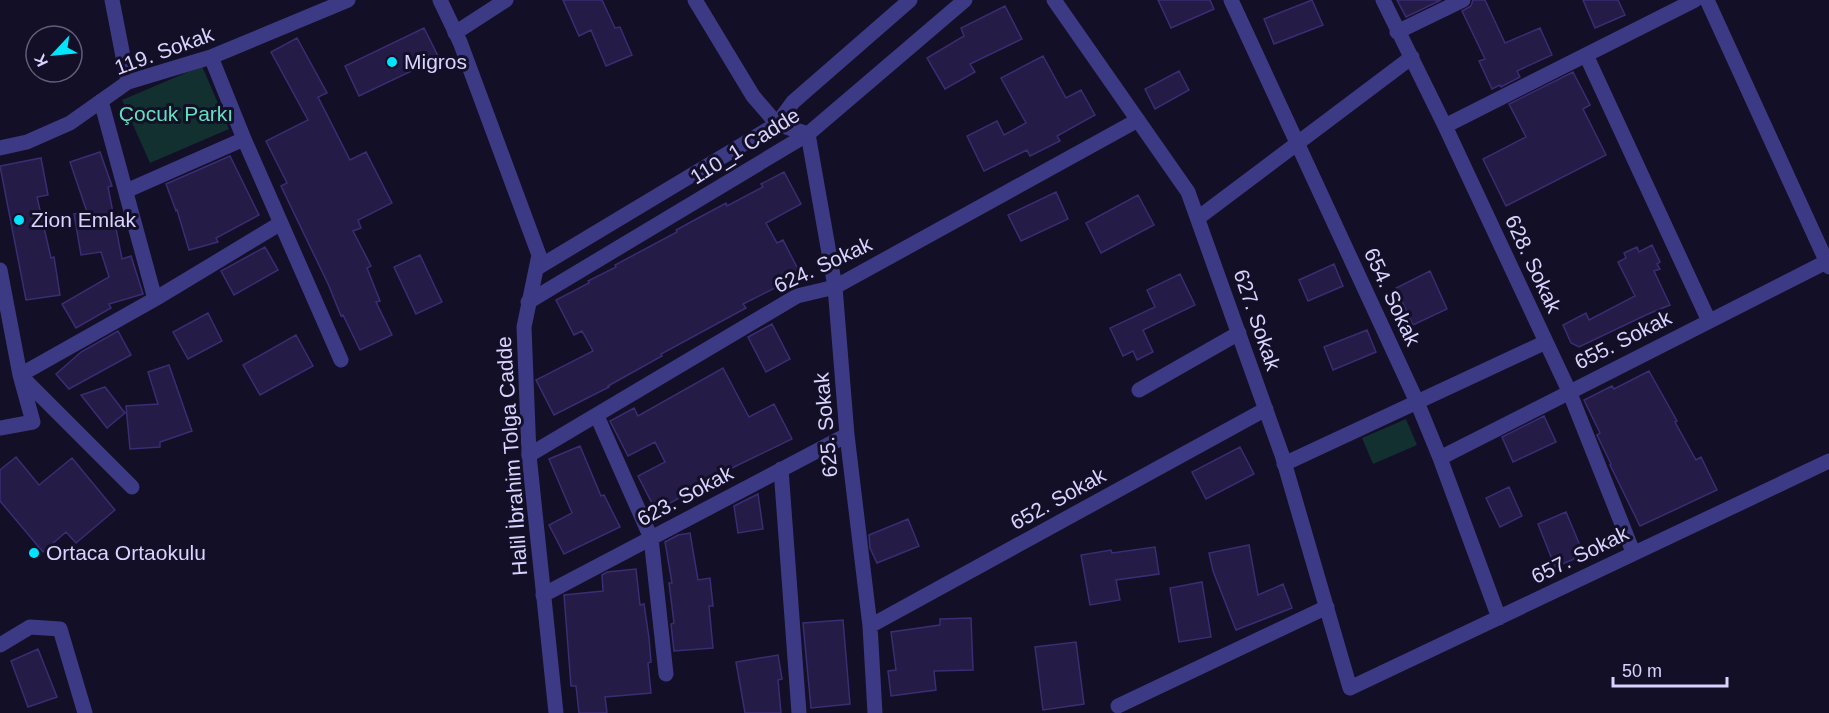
<svg xmlns="http://www.w3.org/2000/svg" width="1829" height="713" font-family="Helvetica,sans-serif">
	<style>
		.green { fill: #12302f }
		.building { fill: #241b47; stroke: #3b2d73; stroke-width: 1.5 }
		.lines { fill: none; stroke-linecap: round; stroke-linejoin: round }
		.minor { stroke: #3d3a85; stroke-width: 15 }
		.tertiary { stroke: #3d3a85; stroke-width: 15 }
		.poi-dot { fill: #00e5ff; stroke: #130f26; stroke-width: 2 }
		.labels { text-anchor: middle; stroke-width: 6; stroke-linejoin: round; paint-order: stroke }
		.street-label { font-size: 21px; fill: #d9d4ff; stroke: #130f26 }
		.poi-label { font-size: 21px; fill: #d9d4ff; stroke: #130f26; text-anchor: start }
		.park-label { font-size: 21px; fill: #5fe0c0; stroke: #130f26 }
	</style>
	<rect width="100%" height="100%" fill="#130f26"/>
	<path class="green" d="M202,66L229,129L150,163L122,100Z
		M1406,419L1417,445L1373,464L1362,438Z"/>
	<path class="building" d="M563,0H602L615,28L620,27L632,55L606,66L591,30L579,36Z
		M1158,0H1210L1214,9L1171,28Z
		M1312,0L1323,25L1274,44L1264,19Z
		M1397,0H1441L1406,17Z
		M1473,0H1485L1505,43L1540,28L1552,55L1517,71L1520,77L1501,87L1500,85L1492,89L1479,61L1485,59L1462,11L1471,6Z
		M1583,0H1618L1625,15L1595,28Z
		M1005,6L1022,39L970,64L975,72L945,89L927,58L964,36L961,28Z
		M424,28L439,58L359,96L345,66Z
		M297,38L327,93L318,97L350,160L366,152L392,203L358,220L361,228L353,231L371,266L367,268L380,301L376,302L392,335L360,350L343,315L341,316L329,286L281,186L287,183L266,141L308,120L271,52Z
		M1043,56L1066,98L1081,90L1095,115L1057,136L1060,141L1030,156L1027,150L984,171L967,136L997,121L1004,135L1026,123L1001,78Z
		M1179,71L1189,90L1155,109L1145,89Z
		M1573,72L1590,105L1583,109L1606,155L1506,206L1483,159L1526,137L1509,104Z
		M100,152L112,186L108,187L122,259L131,256L143,294L109,304L111,308L76,328L62,304L109,277L101,252L81,255L74,214L87,212L70,162Z
		M230,156L259,215L216,238L218,242L189,250L177,210L176,211L166,184Z
		M41,158L48,195L37,197L51,258L54,257L60,295L26,300L0,166Z
		M784,172L801,204L766,223L777,243L783,240L801,275L743,304L746,308L661,354L662,356L608,386L609,387L554,415L536,380L593,351L582,331L574,335L556,300L589,283L588,281L616,267L615,265L677,232L676,230L702,216L726,203L727,206L763,187L761,184Z
		M1056,192L1068,219L1021,241L1008,215Z
		M1138,195L1154,225L1101,253L1086,223Z
		M1652,245L1660,262L1657,264L1660,269L1654,271L1670,305L1648,314L1579,347L1571,343L1563,325L1586,313L1589,320L1635,296L1618,262L1626,258L1624,253L1637,247L1639,252Z
		M265,247L278,270L234,295L221,271Z
		M420,255L442,302L416,314L394,267Z
		M1334,264L1343,286L1308,301L1299,280Z
		M1430,271L1447,309L1413,325L1396,288Z
		M1180,274L1195,305L1143,330L1153,352L1137,360L1133,351L1123,356L1110,328L1155,307L1147,290Z
		M208,313L222,341L188,359L173,332Z
		M772,324L790,359L766,372L748,337Z
		M1367,330L1376,352L1333,370L1324,347Z
		M118,331L131,355L69,389L56,374L81,352Z
		M296,335L313,366L260,395L243,365Z
		M169,365L192,431L160,442V447L130,449L126,406L158,404L148,372Z
		M723,368L749,417L774,404L792,439L734,467L656,511L638,476L665,462L655,442L628,456L610,421L634,408L638,416Z
		M1649,371L1677,421L1675,422L1696,460L1701,457L1717,490L1640,526L1610,465L1611,464L1597,435L1600,433L1584,400L1612,386L1614,389Z
		M105,387L125,413L107,428L81,395Z
		M1544,416L1556,442L1513,462L1502,437Z
		M580,446L601,496L604,495L620,527L564,554L549,525L572,513L549,459Z
		M1240,447L1254,474L1206,499L1192,472Z
		M16,457L39,485L72,458L115,510L76,543L66,532L43,552L0,501V470Z
		M1509,487L1522,516L1500,527L1486,498Z
		M758,494L763,529L738,533L734,506Z
		M1566,512L1584,555L1555,567L1538,524Z
		M908,519L919,546L877,563L870,548L869,535Z
		M690,533L698,580L710,578L713,606H709L713,648L674,651L671,624L674,623L669,583H672L665,542L678,535Z
		M1249,545L1258,595L1283,584L1292,608L1236,630L1213,571L1209,553Z
		M1155,547L1159,574L1116,580L1120,600L1090,605L1081,555L1111,550L1112,553Z
		M636,569L640,605L644,604L649,638L651,662L648,663L651,693L605,697L607,713H579L576,686H571L564,595L603,591L602,575L607,572Z
		M1202,582L1211,637L1179,642L1170,588Z
		M971,618L973,670L934,671L936,690L891,696L888,671L896,670L891,632L940,625V619Z
		M843,620L850,704L811,708L803,623Z
		M1076,642L1084,704L1043,710L1035,647Z
		M38,649L57,697L28,707L11,661Z
		M778,655L782,679L778,680L781,713H745L736,662Z"/>
	<g class="lines">
		<path class="minor" d="M112,0L128,82
			M695,0L753,96L777,124L808,134L835,287L847,435L870,626L875,713
			M1054,0L1188,192L1282,455L1350,688L1829,461
			M1231,0L1417,402L1440,458L1499,618
			M1383,0L1445,126L1569,391L1633,552
			M1707,0L1829,267
			M1397,32L1463,0
			M455,33L506,0
			M1586,55L1709,321
			M211,57L244,139L341,360
			M101,101L155,299
			M1445,126L1695,0
			M0,148L27,142L70,123L128,82L211,57L348,0
			M126,191L244,139
			M1198,218L1412,57
			M537,268L777,124L793,102L910,0
			M0,270L20,375L132,487
			M528,302L808,134L965,0
			M1139,390L1239,333
			M597,416L651,538L666,674
			M0,428L33,422L20,375L155,299L281,223
			M529,455L797,296L835,287L1138,120
			M1440,458L1826,262
			M1284,464L1546,342
			M781,469L799,713
			M543,595L847,435
			M870,626L1266,409
			M0,645L30,627L60,629L85,713
			M1118,706L1327,607"/>
		<path class="tertiary" d="M440,0L460,42L539,255L524,327L529,455L556,713"/>
	</g>
	<g class="poi-dot">
		<circle cx="392" cy="62" r="6"/>
		<circle cx="19" cy="220" r="6"/>
		<circle cx="34" cy="553" r="6"/>
	</g>
	<g class="labels">
		<g class="street-label">
			<text transform="translate(164 51) rotate(-20)" y="7">119. Sokak</text>
			<text transform="translate(745 146) rotate(-32)" y="7">110_1 Cadde</text>
			<text transform="translate(1533 264) rotate(65)" y="7">628. Sokak</text>
			<text transform="translate(823 265) rotate(-25)" y="7">624. Sokak</text>
			<text transform="translate(1392 297) rotate(65)" y="7">654. Sokak</text>
			<text transform="translate(1257 320) rotate(71)" y="7">627. Sokak</text>
			<text transform="translate(1623 340) rotate(-27)" y="7">655. Sokak</text>
			<text transform="translate(826 425) rotate(-95)" y="7">625. Sokak</text>
			<text transform="translate(512 456) rotate(-94)" y="7">Halil İbrahim Tolga Cadde</text>
			<text transform="translate(685 496) rotate(-28)" y="7">623. Sokak</text>
			<text transform="translate(1058 499) rotate(-29)" y="7">652. Sokak</text>
			<text transform="translate(1580 555) rotate(-26)" y="7">657. Sokak</text>
		</g>
		<g class="poi-label">
			<text x="404" y="69">Migros</text>
			<text x="31" y="227">Zion Emlak</text>
			<text x="46" y="560">Ortaca Ortaokulu</text>
		</g>
		<g class="park-label">
			<text x="176" y="121">Çocuk Parkı</text>
		</g>
	</g>
	<g transform="translate(54 54) rotate(244)"><circle r="28" fill="#130f26" stroke="#625e7d" stroke-width="1.5"/>
	<path d="M0-4.5L10 22L0 15L-10 22Z" fill="#00e5ff"/>
	<text y="-9" font-size="16" font-weight="bold" text-anchor="middle" fill="#d9d4ff">K</text>
	</g>
	<path d="M1613 677v9h114v-9" fill="none" stroke="#d9d4ff" stroke-width="3"/>
	<text x="1622" y="677" font-size="18" fill="#d9d4ff" stroke="#130f26" stroke-width="4.5" paint-order="stroke">50 m</text>
</svg>
